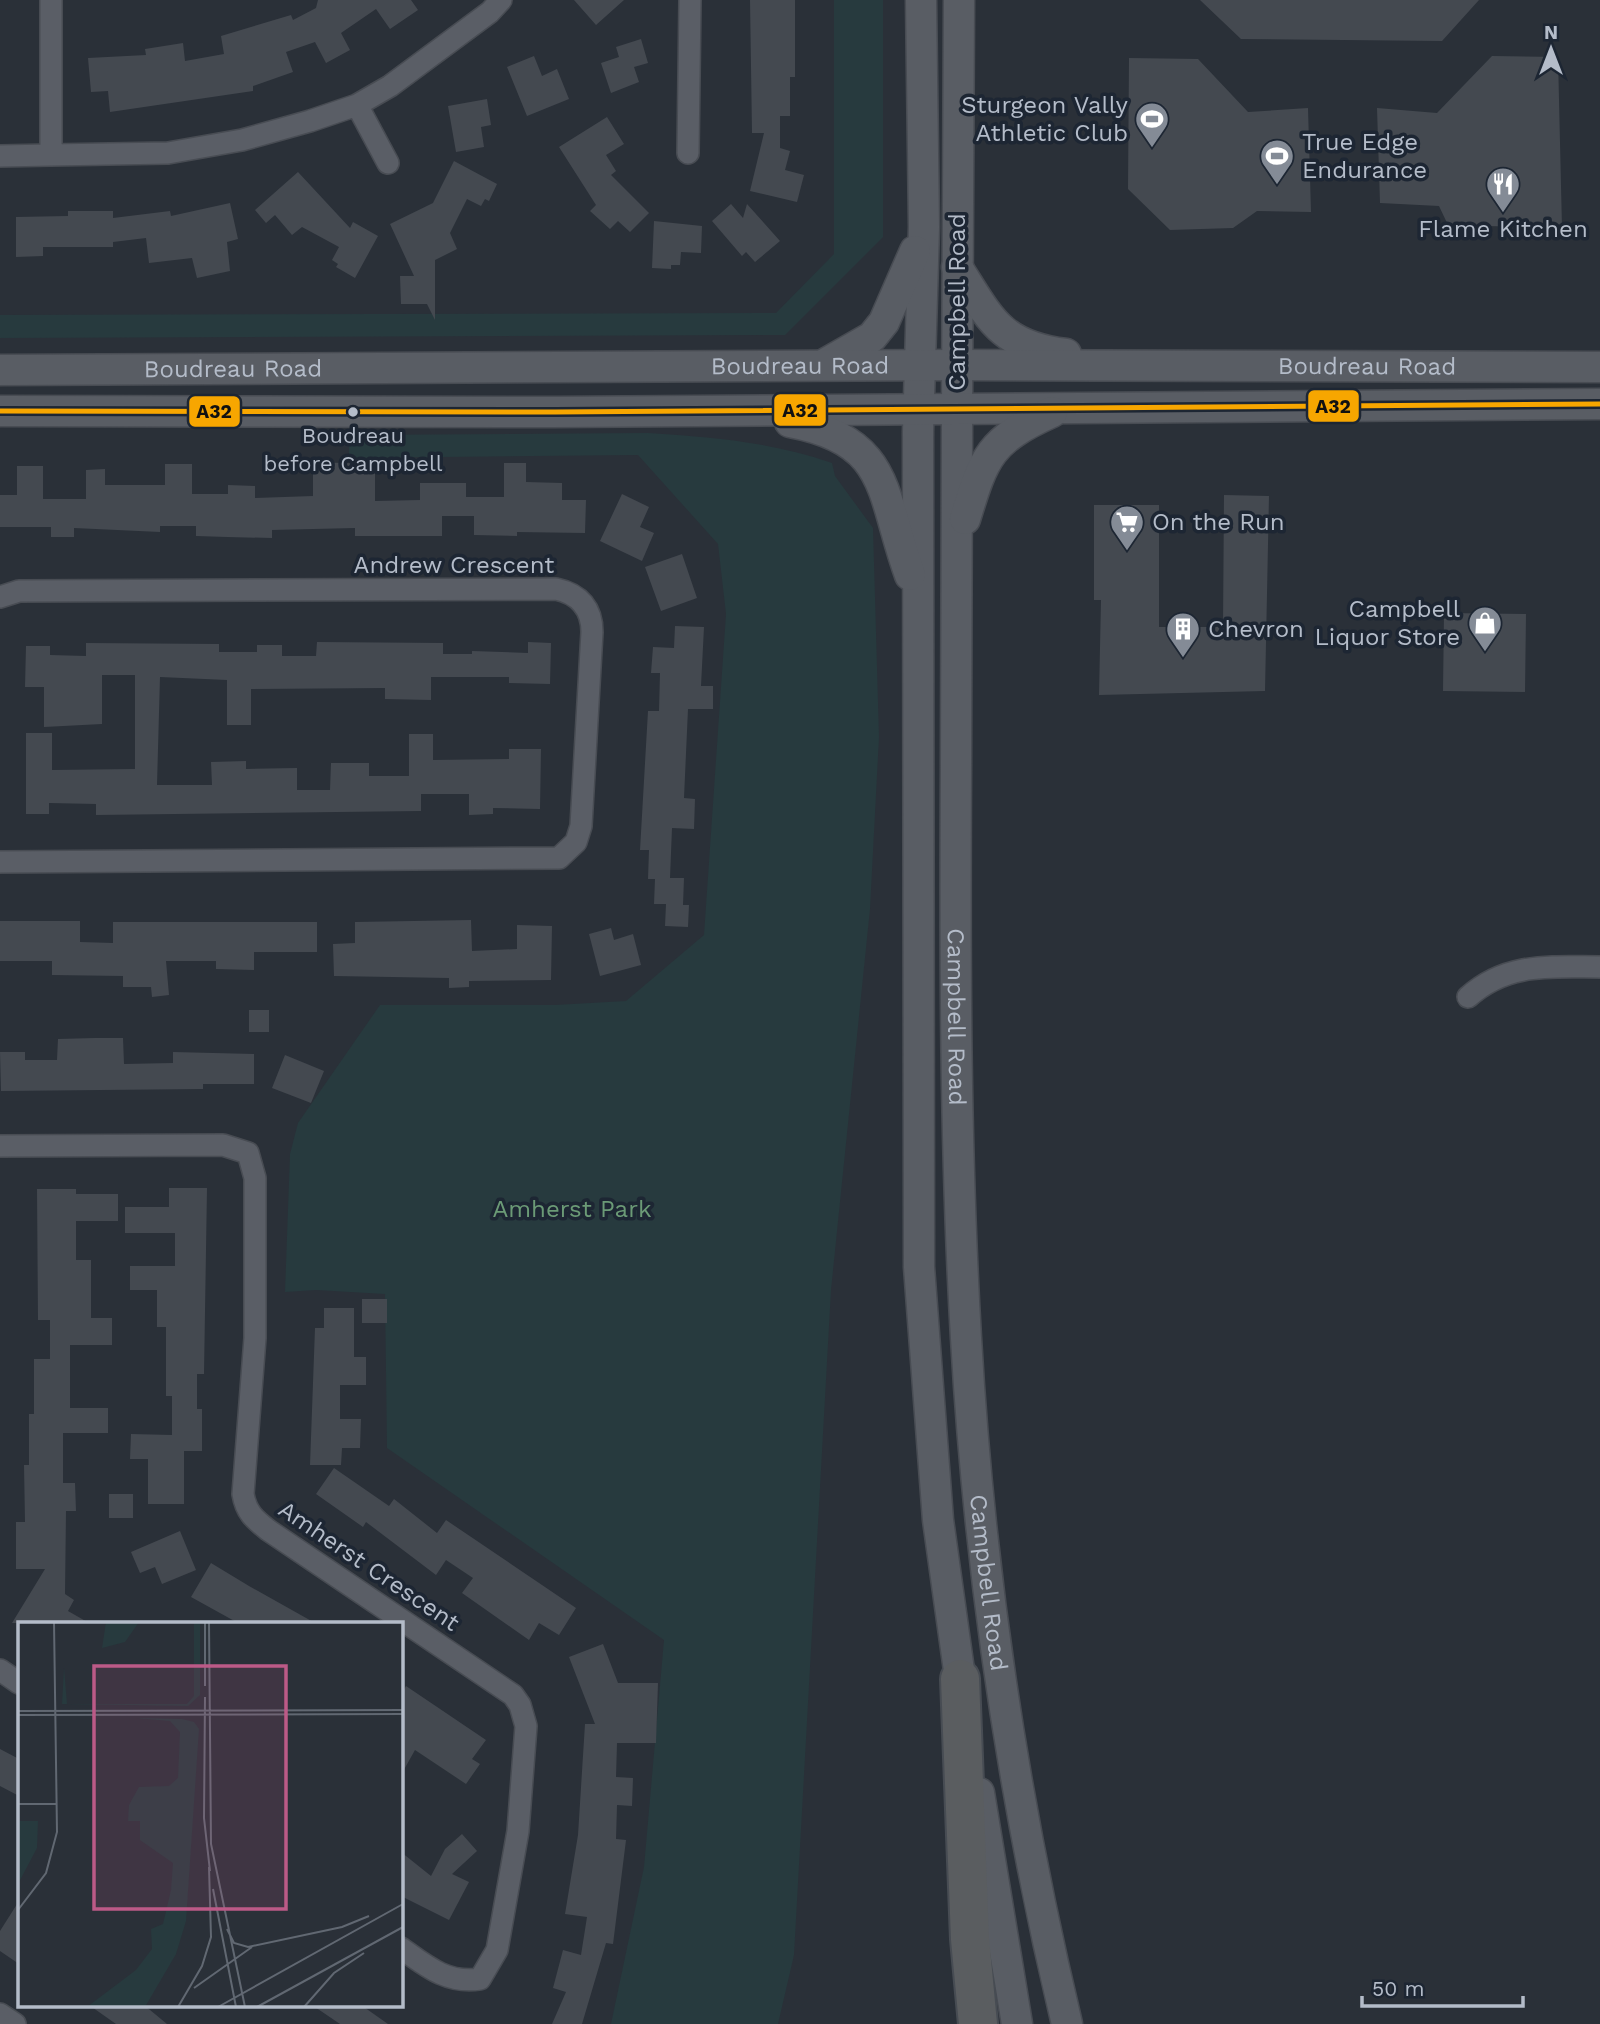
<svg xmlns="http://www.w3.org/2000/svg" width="1600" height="2024" font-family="'Work Sans',sans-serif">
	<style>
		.green { fill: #273a3e }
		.building { fill: #444950 }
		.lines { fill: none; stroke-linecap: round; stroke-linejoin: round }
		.street-casing { stroke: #484c53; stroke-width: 24 }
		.secondary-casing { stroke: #484c53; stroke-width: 33 }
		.highway-casing { stroke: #474c53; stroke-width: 42 }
		.street { stroke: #5a5e66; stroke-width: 21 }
		.secondary { stroke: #595d64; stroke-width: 30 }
		.highway { stroke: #5a5d60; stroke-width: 38 }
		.bus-1-casing { stroke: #1d2633; stroke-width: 10 }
		.bus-1 { stroke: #f7a600; stroke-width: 5 }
		.bus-dot { fill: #b4bcc9; stroke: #1d2633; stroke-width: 2.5 }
		.labels { text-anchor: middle; stroke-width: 7; stroke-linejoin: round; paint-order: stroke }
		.bus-label { font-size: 22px; fill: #b4bcc9; stroke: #1d2633 }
		.poi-label { font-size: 24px; fill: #b4bcc9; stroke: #1d2633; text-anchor: start }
		.street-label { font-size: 24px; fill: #b4bcc9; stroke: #1d2633 }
		.park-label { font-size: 24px; fill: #6b9a76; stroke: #1d2633 }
		.inset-road { fill: none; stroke: #616872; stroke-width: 2 }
		.view { fill: #bc5a87; fill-opacity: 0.15; stroke: #bc5a87; stroke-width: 3.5 }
		.inset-edge { fill: none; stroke: #b4bcc9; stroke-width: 3.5 }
		.line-badge { stroke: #1d2633; stroke-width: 2.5 }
		.pale-badge-label { font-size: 19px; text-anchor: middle; font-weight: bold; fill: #111 }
	</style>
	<rect width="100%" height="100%" fill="#2a3038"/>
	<path class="green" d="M834,0H883V237L785,335L0,338V315L776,313L834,254Z
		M648,433C712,437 771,442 832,463L835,476L873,528L879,737L870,909L831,1290L794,1955L778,2024H611L644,1867L664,1640L387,1448L385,1294L316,1290L285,1292L290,1154L298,1123L380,1005H555L626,1001L704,935L726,614L718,544L638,455L349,458V435Z"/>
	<path class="building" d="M318,0H411L418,10L390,29L376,9L341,33L350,50L326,63L315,42L286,52L293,72L253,86V91L110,112L108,91L91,92L88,58L146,55L145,49L183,43L185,61L224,54L221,36L291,15L293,20L316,8Z
		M574,0H624L596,25Z
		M750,0H795V77H790V116H780V148L790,151L785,170L804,175L797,202L750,191L764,133H752Z
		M1200,0H1479L1442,41L1241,39Z
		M641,39L648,63L634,67L639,82L611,93L601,63L619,57L616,47Z
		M534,56L542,76L557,69L569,99L527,116L507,67Z
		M1492,56L1558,57L1562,228L1448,225L1439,206L1380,203L1377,108L1437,113Z
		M1129,58L1198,59L1248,112L1308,108L1311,212L1257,211L1233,228L1170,230L1128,189Z
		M487,99L491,125L481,127L484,147L456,152L448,106Z
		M607,117L624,144L606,155L616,171L611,175L649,213L630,232L618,221L610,229L590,211L596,205L559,147Z
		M454,161L497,184L489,201L485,199L481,206L467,199L450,233L457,249L435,260V320L427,304H401L400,276H414L390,224L433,203Z
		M298,172L350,228L353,222L378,236L355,278L336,267L338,264L332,260L339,247L302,227L292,235L275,215L266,223L255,210Z
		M230,203L238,239L227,242L230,271L197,278L192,258L149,263L146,238L113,242V247H43V256L16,257V217L68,216V211H113V218L170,211L171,216Z
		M731,204L743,218L747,204L780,241L755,262L746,252L742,256L712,221Z
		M654,221L702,226L701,253L681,252L680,265H671V269L652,268Z
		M313,462L375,464V501L420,500V483H466V497H504V463H526V482L562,483V500H586L585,533L517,532V536L474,535V516H442V536H355V528L272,530V538L227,537L196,536V526H160V532L74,528V537H51V527H0V495H17V466H43V499H86V470L105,469V485H165V464H192V494H228V485L255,486V498L313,496Z
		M622,494L649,507L640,527L654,533L642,561L600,541Z
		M1224,495L1269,496L1265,691L1099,695L1101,600H1094V505H1159V627H1223Z
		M682,554L697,598L661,611L645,567Z
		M1444,613L1526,614L1525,692L1443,691Z
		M675,626L704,627L701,686H713V709H688L684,798L695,799L694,829L672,828L670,878H684L683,905H689L688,927L665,926L666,904H654L655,879H648L649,850H640L648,711H659L660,673H651L653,647L674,648Z
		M317,642L443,643V654H472V651L528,653V642L551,643L550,684L509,683V677H431V700L385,699V688L251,689V725H227V680L160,677L157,785H212L211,762L246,761V769L297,768V790H330L331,763H369V776H409V734H433V760L509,759V749H541L540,809L493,808V814L469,815V794H421V811L96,815V804L49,803V814H26V733H52V770L135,769V675H102V724L44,727V687H25L26,646H50V655L86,656V643L219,644V652H257V645H282V656H316Z
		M471,920L472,951L517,949V925L552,926L551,980L469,981V987L449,988V978L334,976L333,944L355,943V922Z
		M0,921H80V942L113,943V922H317V952H254V970L216,969V961H166L169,995L152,997L151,987H123V976L52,975V961H0Z
		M611,928L614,940L633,934L641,965L600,976L589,934Z
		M249,1010H269V1032H249Z
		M95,1038H123L124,1064L173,1063V1052L254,1054V1084H203V1089L1,1091L0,1052H25V1060H57L58,1039Z
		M285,1055L324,1071L311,1103L272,1088Z
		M169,1188H207L204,1374H197V1409H202V1451H184V1504H148V1459H130L131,1434L172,1435V1396H166V1327H157V1290H130V1266H175V1233H125V1207H169Z
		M37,1189H76V1194H118V1221H76V1260H91V1318H112V1345H70V1408H108V1433H63V1483H75L76,1511H66L65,1594L74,1600L68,1611L89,1623H12L45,1569H16V1522H25L24,1465H29V1414H34V1359H50V1320H38Z
		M362,1299H387V1323H362Z
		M324,1308H354V1357H366V1385H340V1419H361L360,1448H342L341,1465H310L315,1328H324Z
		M334,1468L389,1506L394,1499L437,1533L446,1520L576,1608L559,1635L539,1623L529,1640L462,1593L473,1578L446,1560L436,1575L366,1522L363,1527L316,1494Z
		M109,1494H133V1518H109Z
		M180,1531L196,1570L162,1584L155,1567L140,1573L131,1552Z
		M211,1563L249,1586L315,1623H238L191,1597Z
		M603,1644L618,1683H658L656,1743H617L616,1777L633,1778L632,1806L617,1805L616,1839L626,1840L613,1944L606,1943L582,2024H552L566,1992L553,1988L563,1950L581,1955L587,1917L565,1914L578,1835L585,1724H595L569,1657Z
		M406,1686L486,1740L472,1759L480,1764L466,1784L415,1750L401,1775V1695Z
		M0,1749L19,1759V1796L0,1786Z
		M462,1834L477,1851L452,1874L469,1882L449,1920L401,1896V1852L431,1876L445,1849Z
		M19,1901V1964L0,1951V1931Z
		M89,2005H144L167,2024H116Z
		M312,2005H361L388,2024H340Z"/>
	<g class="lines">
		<g class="street-casing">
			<path id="street" d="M51,0V155L168,153L242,140L310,121L357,105L390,86L490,12L501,0
				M357,105L388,163
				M688,153L690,0
				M0,156L51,155
				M0,597L19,591L556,589C580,594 592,609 592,632L581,826L576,842L559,858L0,862
				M1468,997C1507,962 1550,967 1600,967
				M0,1146L223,1145L248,1153L255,1178V1338L243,1494C246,1512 254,1519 268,1530L513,1695L520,1705L526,1726L518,1831L497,1950L480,1979C447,1984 426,1966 401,1948
				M0,1670L19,1683
				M0,2014L15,2024"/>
		</g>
		<g class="secondary-casing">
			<g id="secondary">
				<path d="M921,0L924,227L918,432L919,1267L938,1520L963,1699"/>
				<path id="s1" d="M959,0C958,255 956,511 956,766C955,957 955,1147 966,1338C979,1568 1013,1799 1067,2024"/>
				<path d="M957,267C990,319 1000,346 1066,354"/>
				<path d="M823,365L872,337L884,322L915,251"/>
				<path id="s2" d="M0,370L957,365L1600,367"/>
				<path d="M0,411L555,412L1600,404"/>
				<path d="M790,422C892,441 880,493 910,575"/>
				<path d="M965,519C984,456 990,440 1052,412"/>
				<path d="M979,1793L1017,2024"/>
			</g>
		</g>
		<g class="highway-casing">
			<path id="highway" d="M960,1679L970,1939L978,2024"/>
		</g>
		<use href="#street" class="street"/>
		<use href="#secondary" class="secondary"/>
		<use href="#highway" class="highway"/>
		<g class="bus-1-casing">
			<path id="bus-1" d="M0,411L555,412L1600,404"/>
		</g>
		<use href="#bus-1" class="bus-1"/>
	</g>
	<defs>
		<g id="stadium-pin" transform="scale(1.75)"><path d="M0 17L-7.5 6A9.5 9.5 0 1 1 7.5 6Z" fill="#848b96" stroke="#1d2633"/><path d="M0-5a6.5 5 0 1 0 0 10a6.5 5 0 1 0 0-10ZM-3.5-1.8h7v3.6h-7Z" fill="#fff"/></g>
		<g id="restaurant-pin" transform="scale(1.75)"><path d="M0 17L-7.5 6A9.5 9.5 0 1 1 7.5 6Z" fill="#848b96" stroke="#1d2633"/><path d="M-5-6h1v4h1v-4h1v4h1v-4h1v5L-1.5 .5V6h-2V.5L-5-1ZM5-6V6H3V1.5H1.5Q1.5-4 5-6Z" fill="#fff"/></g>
		<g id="supermarket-pin" transform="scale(1.75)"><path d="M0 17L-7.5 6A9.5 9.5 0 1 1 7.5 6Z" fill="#848b96" stroke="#1d2633"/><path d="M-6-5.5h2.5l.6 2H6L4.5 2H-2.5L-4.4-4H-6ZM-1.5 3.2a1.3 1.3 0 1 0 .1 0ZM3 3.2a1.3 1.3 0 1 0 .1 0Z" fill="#fff"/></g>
		<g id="shop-pin" transform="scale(1.75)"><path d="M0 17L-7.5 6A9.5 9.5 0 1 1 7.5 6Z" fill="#848b96" stroke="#1d2633"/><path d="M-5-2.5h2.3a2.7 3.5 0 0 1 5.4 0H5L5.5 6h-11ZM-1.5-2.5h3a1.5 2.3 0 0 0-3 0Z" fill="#fff"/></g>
		<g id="building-pin" transform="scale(1.75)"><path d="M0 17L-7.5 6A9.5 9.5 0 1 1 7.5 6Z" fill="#848b96" stroke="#1d2633"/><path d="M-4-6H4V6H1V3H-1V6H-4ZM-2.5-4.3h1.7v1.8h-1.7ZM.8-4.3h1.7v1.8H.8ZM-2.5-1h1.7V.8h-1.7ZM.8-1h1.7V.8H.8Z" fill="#fff"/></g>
	</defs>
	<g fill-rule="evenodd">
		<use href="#stadium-pin" x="1152" y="119"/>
		<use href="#stadium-pin" x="1277" y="156"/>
		<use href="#restaurant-pin" x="1503" y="184"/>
		<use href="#supermarket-pin" x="1127" y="522"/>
		<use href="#shop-pin" x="1485" y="623"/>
		<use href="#building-pin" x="1183" y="629"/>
	</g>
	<circle class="bus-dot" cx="353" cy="412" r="6"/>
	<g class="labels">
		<g class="bus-label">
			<text x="353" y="443">Boudreau<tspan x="353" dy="28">before Campbell</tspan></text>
		</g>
		<g class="poi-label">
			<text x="1128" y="113" text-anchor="end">Sturgeon Vally<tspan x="1128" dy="28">Athletic Club</tspan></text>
			<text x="1302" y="150">True Edge<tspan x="1302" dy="28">Endurance</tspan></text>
			<text x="1503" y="237" text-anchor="middle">Flame Kitchen</text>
			<text x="1152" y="530">On the Run</text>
			<text x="1460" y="617" text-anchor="end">Campbell<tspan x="1460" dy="28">Liquor Store</tspan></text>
			<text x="1208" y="637">Chevron</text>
		</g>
		<g class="street-label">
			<text transform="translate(957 302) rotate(-90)" y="8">Campbell Road</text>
			<text dy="8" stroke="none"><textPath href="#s2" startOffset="800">Boudreau Road</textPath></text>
			<text dy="8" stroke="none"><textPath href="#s2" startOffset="1367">Boudreau Road</textPath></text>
			<text dy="8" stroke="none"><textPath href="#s2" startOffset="233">Boudreau Road</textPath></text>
			<text x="454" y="573">Andrew Crescent</text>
			<text dy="8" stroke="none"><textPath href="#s1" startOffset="1017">Campbell Road</textPath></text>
			<text transform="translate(369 1566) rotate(34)" y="8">Amherst Crescent</text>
			<text dy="8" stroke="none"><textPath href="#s1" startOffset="1584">Campbell Road</textPath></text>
		</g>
		<g class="park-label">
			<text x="572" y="1217">Amherst Park</text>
		</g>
	</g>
	<g transform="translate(18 1622)">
		<rect width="385" height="385" fill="#2a3038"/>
		<path d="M88,0H121L107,20L84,26ZM176,0H182V73L170,84L44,82L46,46L49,82H169L176,74ZM118,96L164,97L176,100L181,107L168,299L158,332L127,385H69L118,348L134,327L133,307L145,302L153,268L155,241L122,218V199H110L111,183L121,165L151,164L160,156L162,110L152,99ZM0,199H20L19,226L0,262Z" fill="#273a3e"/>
		<path class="inset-road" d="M191,0L193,222L227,385M187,64V0M187,75L186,196L192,249M0,89L385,88M0,93L385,92M0,182H39M195,267L218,385M0,288L28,251L39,210L36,0M209,307L216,321L230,325L324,305L351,294M176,366L234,325M160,385L184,344L193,315L191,245M200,385L385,282M239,385L385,305M286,385L316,351L346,331"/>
		<path class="view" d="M76,44H268V287H76Z"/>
		<rect width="385" height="385" class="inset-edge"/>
	</g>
	<g class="line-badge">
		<rect x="1307" y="389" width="53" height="34" rx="7" fill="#f7a600"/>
		<rect x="773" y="393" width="54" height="34" rx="7" fill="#f7a600"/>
		<rect x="188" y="395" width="53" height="33" rx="7" fill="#f7a600"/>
	</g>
	<g class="pale-badge-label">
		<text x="1333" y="413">A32</text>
		<text x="800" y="417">A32</text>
		<text x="214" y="418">A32</text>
	</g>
	<g transform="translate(1551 49)" stroke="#1d2633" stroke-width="5" paint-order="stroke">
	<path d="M0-5L12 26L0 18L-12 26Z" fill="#b4bcc9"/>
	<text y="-10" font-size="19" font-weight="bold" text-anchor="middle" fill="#b4bcc9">N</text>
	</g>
	<path d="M1362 1996v10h161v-10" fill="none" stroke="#b4bcc9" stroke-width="3.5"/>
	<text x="1372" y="1996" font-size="21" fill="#b4bcc9" stroke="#1d2633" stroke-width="5" paint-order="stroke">50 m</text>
</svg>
